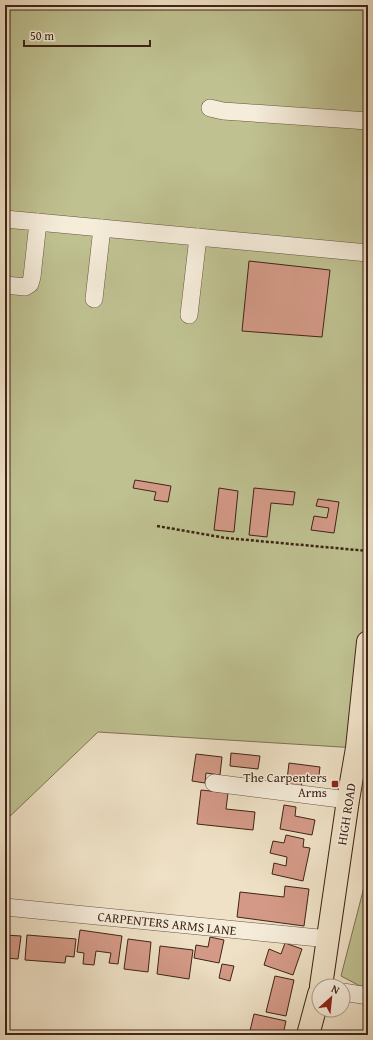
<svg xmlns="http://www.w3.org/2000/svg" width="373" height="1040" font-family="'Gentium Book Plus',serif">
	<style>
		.green { fill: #bfc191; stroke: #7f7254 }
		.building { fill: #d49a87; stroke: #3f2416 }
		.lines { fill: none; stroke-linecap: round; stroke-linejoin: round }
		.minor-casing { stroke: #6b5342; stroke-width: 18 }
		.major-casing { stroke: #3f2416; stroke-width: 24 }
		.path { stroke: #3f2416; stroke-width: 2.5; stroke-dasharray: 3 2; stroke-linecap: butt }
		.minor { stroke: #f5ecda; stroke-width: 17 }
		.major { stroke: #efe1c6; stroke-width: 22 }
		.poi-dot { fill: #8f2418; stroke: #f5ecda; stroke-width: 1.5 }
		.labels { text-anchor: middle; stroke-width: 3; stroke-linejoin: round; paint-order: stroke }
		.poi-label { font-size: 13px; fill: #3f2416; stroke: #f5ecda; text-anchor: end }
		.street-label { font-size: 13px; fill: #3f2416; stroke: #f5ecda }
	</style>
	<rect width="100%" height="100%" fill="#efe1c6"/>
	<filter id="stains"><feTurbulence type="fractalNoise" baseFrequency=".005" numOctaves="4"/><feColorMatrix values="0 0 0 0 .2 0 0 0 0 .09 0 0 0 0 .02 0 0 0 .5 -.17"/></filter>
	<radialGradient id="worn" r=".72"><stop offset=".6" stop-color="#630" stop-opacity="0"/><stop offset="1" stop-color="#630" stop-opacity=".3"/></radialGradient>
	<path class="green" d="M5,5H368V644L357,748L98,732L5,821Z
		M368,853V987L360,986L341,976L363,891Z"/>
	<path class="building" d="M249,261L330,270L322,337L242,331Z
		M135,480L171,486L168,502L154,500L156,492L133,488Z
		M219,488L238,491L234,532L214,530Z
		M254,488L295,492L293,505L271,503L267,537L249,535Z
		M318,499L339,502L334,533L311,530L314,516L327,518L329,508L316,506Z
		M231,753L260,756L258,769L230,766Z
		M196,754L222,757L220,775L206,773L205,783L192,781Z
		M289,763L320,767L318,783L302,781L301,790L286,788Z
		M201,790L228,793L226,809L255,812L253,830L197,824Z
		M284,805L296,807L295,816L315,820L312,835L280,829Z
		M286,835L304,839L303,847L310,848L303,881L272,874L274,863L286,866L287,857L270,853L273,841L284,843Z
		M285,886L309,889L304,926L237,917L240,892L284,897Z
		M80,930L122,936L118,964L109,963L111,953L96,951L94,965L83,964L84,953L77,952Z
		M5,935L21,936L18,959L5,958Z
		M27,935L76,939L74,957L66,956L65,963L25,960Z
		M210,937L224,940L219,963L194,958L196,945L208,947Z
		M128,939L151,942L148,972L124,969Z
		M285,943L302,949L293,975L264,965L269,949L281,954Z
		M160,946L193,950L189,979L157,974Z
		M222,964L234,966L230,981L219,978Z
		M275,976L294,980L286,1016L266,1012Z
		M254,1014L286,1021L283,1035H249Z"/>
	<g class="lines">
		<g class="minor-casing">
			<path id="minor" d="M210,108L223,111L368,121
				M5,219L368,253
				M5,285L25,287L30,284L32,277L38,222
				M94,299L102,228
				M189,315L198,237
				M214,783L348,800
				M5,907L329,939
				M343,992L368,996"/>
		</g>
		<g class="major-casing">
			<path id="major" d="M321,986L348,800L357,748L368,642
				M308,1035L319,994"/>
		</g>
		<path class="path" d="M157,526L226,538L368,551"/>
		<use href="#minor" class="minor"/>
		<use href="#major" class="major"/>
	</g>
	<rect class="poi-dot" x="331" y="780" width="8" height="8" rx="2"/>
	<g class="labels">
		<g class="poi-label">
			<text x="327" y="782">The Carpenters<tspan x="327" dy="15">Arms</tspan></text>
		</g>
		<g class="street-label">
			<text transform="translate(346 814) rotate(-81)" y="5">HIGH ROAD</text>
			<text transform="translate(167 923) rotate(6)" y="5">CARPENTERS ARMS LANE</text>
		</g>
	</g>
	<rect width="373" height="1040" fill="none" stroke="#efe1c6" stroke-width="20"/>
	<rect x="6" y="6" width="361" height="1028" fill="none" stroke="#3f2416" stroke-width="2"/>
	<rect x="10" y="10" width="353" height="1020" fill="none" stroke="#3f2416"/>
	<g transform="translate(331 998) rotate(27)"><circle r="19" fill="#f5ecda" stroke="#ac9c8c"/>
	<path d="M0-3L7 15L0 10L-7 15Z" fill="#8f2418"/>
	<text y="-6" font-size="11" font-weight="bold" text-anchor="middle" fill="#3f2416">N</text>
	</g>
	<path d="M24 40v6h126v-6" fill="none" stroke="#3f2416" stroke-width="2"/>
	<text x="30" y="40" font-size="12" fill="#3f2416" stroke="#f5ecda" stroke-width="3" paint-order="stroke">50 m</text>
	<rect width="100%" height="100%" filter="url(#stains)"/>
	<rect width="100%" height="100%" fill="url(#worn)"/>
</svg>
